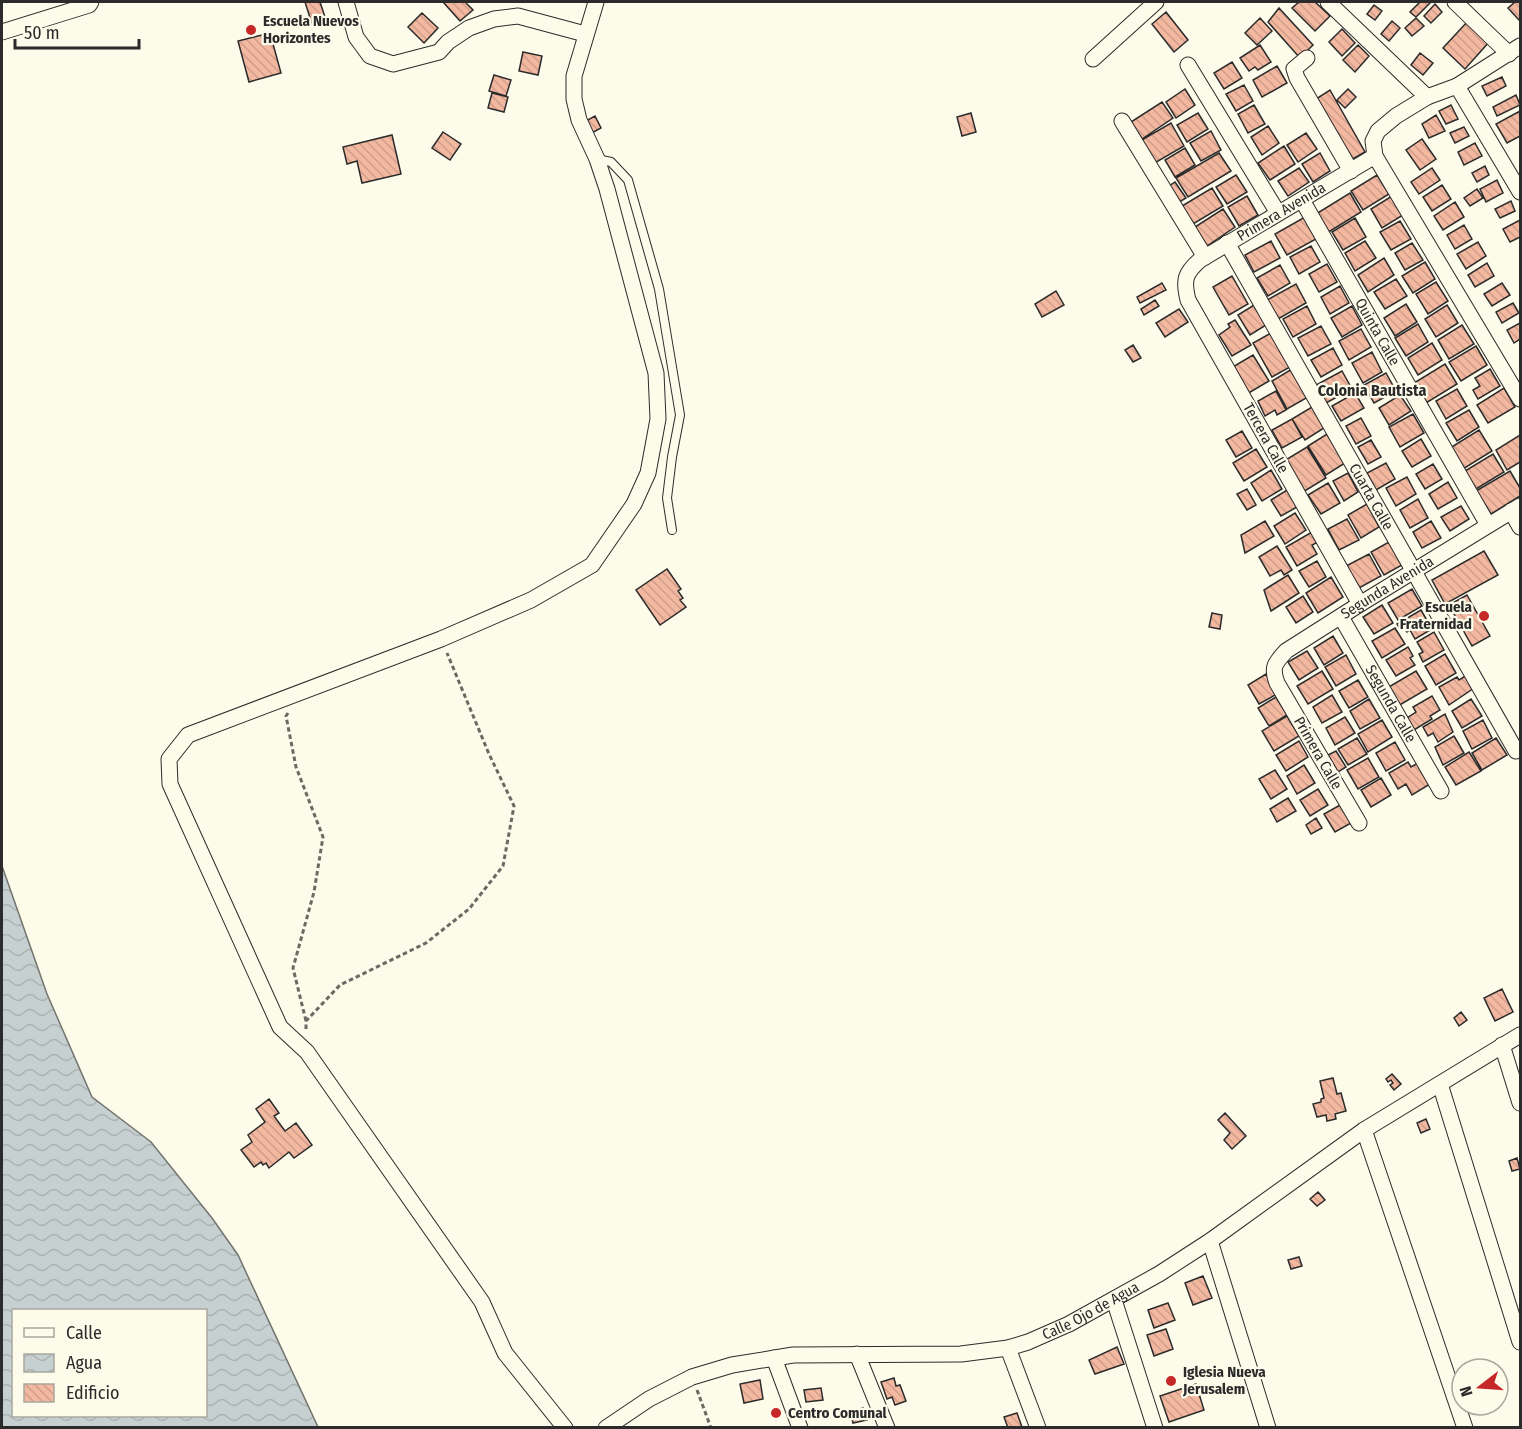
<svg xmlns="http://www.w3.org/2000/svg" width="1522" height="1429" font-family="'Fira Sans Condensed',sans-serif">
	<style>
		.water { fill: url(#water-waves); stroke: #74746e; stroke-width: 1.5; fill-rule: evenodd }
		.building { fill: url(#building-back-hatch); stroke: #2b2b2b; stroke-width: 1.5 }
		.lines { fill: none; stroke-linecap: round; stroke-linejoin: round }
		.lane-casing { stroke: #2b2b2b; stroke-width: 10 }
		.street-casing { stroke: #2b2b2b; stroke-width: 17 }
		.path { stroke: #6a6964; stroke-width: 3; stroke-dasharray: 4.5 3; stroke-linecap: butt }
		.lane { stroke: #fdfbea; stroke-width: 8 }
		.street { stroke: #fdfbea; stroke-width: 15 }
		.poi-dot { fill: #c62828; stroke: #fdfbea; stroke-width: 2 }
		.labels { text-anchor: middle; stroke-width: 4.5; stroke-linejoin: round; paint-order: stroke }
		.poi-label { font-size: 15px; font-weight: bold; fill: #2b2b2b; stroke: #fdfbea; text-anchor: start }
		.street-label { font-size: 15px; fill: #2b2b2b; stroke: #fdfbea }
		.neighbourhood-label { font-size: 16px; font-weight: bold; fill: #2b2b2b; stroke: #fdfbea }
	</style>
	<defs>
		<pattern id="water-waves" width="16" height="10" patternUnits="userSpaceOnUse" patternTransform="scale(1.5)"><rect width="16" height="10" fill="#c7d0d0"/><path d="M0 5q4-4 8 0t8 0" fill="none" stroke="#abb3b3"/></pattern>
		<pattern id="building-back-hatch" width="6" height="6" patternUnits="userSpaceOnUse" patternTransform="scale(1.5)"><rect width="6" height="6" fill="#f2b8a0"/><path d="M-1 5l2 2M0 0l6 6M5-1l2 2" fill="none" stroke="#d09e8a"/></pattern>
	</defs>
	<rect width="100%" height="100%" fill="#fdfbea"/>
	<path class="water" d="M2,866L47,994L92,1097L151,1142L212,1218L238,1255L318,1427H2ZM14,1310H206V1416H14Z"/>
	<path class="building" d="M305,2H320L326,20L312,24Z
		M443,2H468L466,3L473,10L460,21Z
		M1299,2H1315L1330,16L1315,31L1292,8Z
		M1420,2H1431L1416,17L1410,12Z
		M1515,2H1520V21L1508,8Z
		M1435,4L1442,12L1431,23L1424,16Z
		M1374,5L1382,11L1375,20L1367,14Z
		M1279,8L1313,45L1300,58L1268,22Z
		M1166,12L1188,40L1174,52L1152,24Z
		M422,13L438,28L424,43L408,27Z
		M1260,18L1272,31L1257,45L1245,33Z
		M1416,18L1424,26L1412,36L1405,28Z
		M1392,21L1400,28L1389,41L1381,34Z
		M1468,21L1490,41L1465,69L1443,48Z
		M1342,29L1355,43L1342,56L1329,42Z
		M270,33L281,73L249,82L238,41Z
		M1260,45L1271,62L1258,70L1255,67L1249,71L1240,58Z
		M1358,45L1369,56L1355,72L1343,60Z
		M523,52L542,56L538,75L519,71Z
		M1420,53L1433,63L1423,75L1411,65Z
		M1232,62L1242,78L1224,89L1214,73Z
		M1277,66L1287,83L1262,97L1253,80Z
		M494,75L511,80L506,96L489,91Z
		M1502,77L1506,86L1487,96L1482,86Z
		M1244,85L1253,101L1236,111L1226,94Z
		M1185,89L1195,105L1176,118L1166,102Z
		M1348,89L1356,97L1345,108L1337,100Z
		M1330,90L1365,152L1351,160L1316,99Z
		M492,93L508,97L504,112L488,108Z
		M1516,95L1520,105L1497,116L1493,107Z
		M1162,102L1173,118L1142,139L1131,122Z
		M1254,105L1265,124L1248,133L1238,114Z
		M1451,105L1458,119L1446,124L1439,111Z
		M1520,111V136L1507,143L1496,124Z
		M971,113L976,132L962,136L957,117Z
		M1198,113L1208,129L1187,142L1177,125Z
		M1436,115L1445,131L1429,138L1422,124Z
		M595,116L601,128L590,134L584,122Z
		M1171,123L1184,146L1153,164L1140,141Z
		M1268,126L1279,143L1262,155L1251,137Z
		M1464,127L1469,136L1455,143L1450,133Z
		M1211,131L1221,150L1201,161L1190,143Z
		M443,132L461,144L450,160L432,148Z
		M1306,133L1317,149L1298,162L1287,145Z
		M392,135L401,174L362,183L357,161L347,164L343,147Z
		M1422,139L1436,159L1420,170L1406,150Z
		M1475,143L1482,156L1464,165L1458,152Z
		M1284,146L1295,164L1270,180L1258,163Z
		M1185,148L1195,165L1175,177L1165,160Z
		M1219,153L1231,171L1188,197L1176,178Z
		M1320,153L1330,171L1313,182L1302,164Z
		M1485,166L1489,175L1477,182L1472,173Z
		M1299,168L1309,182L1288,196L1278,181Z
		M1432,168L1440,180L1419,194L1411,182Z
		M1236,175L1247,192L1227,204L1216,187Z
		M1377,175L1389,194L1363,210L1351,191Z
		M1497,180L1503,193L1486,202L1480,189Z
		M1175,182L1186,198L1176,204L1166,188Z
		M1442,185L1451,199L1432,211L1423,197Z
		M1212,188L1223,206L1193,224L1182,206Z
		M1477,189L1483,198L1470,206L1464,198Z
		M1350,193L1361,212L1327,233L1316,214Z
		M1247,196L1258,215L1239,226L1228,207Z
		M1392,196L1403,215L1382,228L1371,209Z
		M1511,201L1515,211L1500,218L1495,209Z
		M1455,202L1464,217L1443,230L1434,216Z
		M1223,209L1235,227L1207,246L1195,227Z
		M1305,217L1316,239L1287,255L1275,234Z
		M1355,218L1366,237L1343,250L1332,232Z
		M1520,220V237L1510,242L1503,229Z
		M1400,221L1411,239L1391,250L1380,232Z
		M1464,225L1472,239L1455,249L1447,235Z
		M1271,241L1280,258L1254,272L1245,255Z
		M1365,241L1376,258L1355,271L1345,253Z
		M1478,242L1486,256L1466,269L1457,254Z
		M1412,243L1423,260L1405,270L1395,253Z
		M1311,246L1320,262L1299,274L1290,257Z
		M1384,258L1394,275L1368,292L1358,275Z
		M1425,262L1435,279L1413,293L1402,276Z
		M1487,263L1494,276L1475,287L1468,275Z
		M1327,264L1337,282L1319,292L1309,274Z
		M1280,265L1290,283L1268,296L1257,278Z
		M1232,276L1248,304L1229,315L1213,287Z
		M1396,279L1407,296L1385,309L1374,292Z
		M1436,282L1448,301L1428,314L1416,294Z
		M1162,283L1166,290L1140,303L1137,297Z
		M1502,283L1510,295L1492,306L1484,294Z
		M1296,284L1306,303L1278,319L1267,300Z
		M1340,286L1349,303L1330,314L1321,297Z
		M1056,291L1064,305L1042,317L1035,304Z
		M1155,300L1159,306L1144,315L1141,309Z
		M1513,303L1519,313L1502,323L1496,312Z
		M1406,304L1417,322L1395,336L1384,318Z
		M1254,305L1266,325L1250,335L1238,315Z
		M1447,305L1458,323L1436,337L1425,319Z
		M1307,306L1316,324L1293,337L1283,319Z
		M1352,306L1362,325L1342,337L1331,318Z
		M1179,309L1188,322L1165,337L1156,323Z
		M1235,320L1251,345L1232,356L1219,335L1230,327L1228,324Z
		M1520,323V339L1514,343L1507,330Z
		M1418,324L1428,342L1406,356L1395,338Z
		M1462,325L1474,344L1449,359L1438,340Z
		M1321,326L1331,344L1308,356L1298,338Z
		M1361,329L1371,347L1349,360L1339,341Z
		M1271,333L1290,367L1272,377L1253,343Z
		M1432,343L1442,360L1418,375L1408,358Z
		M1133,345L1141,358L1133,362L1125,350Z
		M1476,346L1487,365L1461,381L1449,362Z
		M1333,348L1342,365L1321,377L1311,360Z
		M1372,352L1382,372L1363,383L1352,363Z
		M1253,355L1269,381L1247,394L1231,368Z
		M1445,364L1457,384L1426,403L1414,383Z
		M1292,369L1308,397L1287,409L1272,381Z
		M1490,369L1500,386L1478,399L1473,390L1480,386L1475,378Z
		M1342,371L1352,389L1326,403L1316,385Z
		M1386,373L1396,391L1374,403L1364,385Z
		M1504,388L1515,407L1488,423L1477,405Z
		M1457,389L1467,406L1446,419L1436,401Z
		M1276,391L1286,410L1277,415L1275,410L1265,416L1258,401Z
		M1355,393L1364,408L1341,421L1332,406Z
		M1400,395L1411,411L1389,425L1379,408Z
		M1312,407L1324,428L1305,440L1292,419Z
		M1469,410L1479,427L1457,441L1446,423Z
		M1413,414L1424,433L1400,447L1389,427Z
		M1361,418L1371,436L1356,444L1346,426Z
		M1292,419L1302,437L1282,448L1272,430Z
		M1479,430L1492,451L1463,469L1450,448Z
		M1242,431L1252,448L1236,457L1226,440Z
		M1327,434L1345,463L1326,475L1308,446Z
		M1520,435V462L1507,470L1496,450Z
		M1421,439L1431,456L1412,467L1402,451Z
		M1371,440L1381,457L1368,464L1358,447Z
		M1307,447L1326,478L1303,492L1284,461Z
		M1256,449L1267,467L1244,481L1233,463Z
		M1493,454L1504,472L1476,489L1465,471Z
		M1386,463L1395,479L1376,490L1367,473Z
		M1433,464L1442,479L1425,489L1416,474Z
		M1271,470L1282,489L1262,501L1251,483Z
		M1510,471L1520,488V496L1491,514L1476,491Z
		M1348,473L1358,492L1344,501L1333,481Z
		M1407,477L1416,494L1396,506L1386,488Z
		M1448,482L1457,498L1438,509L1429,494Z
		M1328,483L1340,503L1321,514L1308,495Z
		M1247,489L1256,505L1247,510L1237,494Z
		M1287,490L1297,507L1281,516L1271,500Z
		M1418,499L1428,518L1410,528L1400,510Z
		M1367,504L1379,527L1361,538L1348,515Z
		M1461,506L1469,519L1450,531L1441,517Z
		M1295,513L1306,530L1285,544L1274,526Z
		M1347,519L1359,540L1339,550L1328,529Z
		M1265,521L1274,536L1245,553L1241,535Z
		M1431,521L1441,538L1422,548L1413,532Z
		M1312,532L1318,542L1312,545L1317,554L1297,566L1286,547Z
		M1389,542L1402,565L1384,575L1371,552Z
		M1277,546L1292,570L1284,575L1281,570L1270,576L1259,557Z
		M1484,551L1498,575L1445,604L1432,580Z
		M1369,554L1381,576L1359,588L1346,566Z
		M1317,561L1326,577L1309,587L1299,571Z
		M667,569L681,589L678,591L683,598L680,600L686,607L660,625L636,590Z
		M1288,575L1299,593L1271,611L1264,590Z
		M1331,577L1343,597L1318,613L1306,593Z
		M1412,589L1422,606L1398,620L1388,603Z
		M1467,595L1490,636L1472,646L1449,605Z
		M1303,596L1313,612L1296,623L1286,607Z
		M1382,605L1393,623L1374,634L1363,617Z
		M1421,610L1432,629L1415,639L1410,630L1407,632L1404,628L1401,630L1397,624Z
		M1212,613L1222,615L1220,629L1209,627Z
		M1395,628L1405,644L1382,658L1372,641Z
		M1434,632L1444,650L1423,662L1419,654L1423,652L1417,642Z
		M1333,636L1343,653L1324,665L1314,648Z
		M1408,647L1413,656L1410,658L1415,665L1396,676L1386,660Z
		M1307,651L1318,668L1299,680L1288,662Z
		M1445,654L1456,673L1436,685L1425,666Z
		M1346,655L1356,674L1336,686L1325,667Z
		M1322,671L1333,689L1308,704L1297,686Z
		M1416,671L1427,689L1398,706L1387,688Z
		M1266,674L1277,694L1259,704L1248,685Z
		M1467,675L1474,688L1449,705L1439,687L1457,677L1459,680Z
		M1358,680L1368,697L1349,708L1339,691Z
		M1332,695L1342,712L1322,723L1313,707Z
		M1432,696L1440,710L1430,716L1432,719L1414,730L1407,718L1416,712L1413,707Z
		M1276,697L1287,715L1269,726L1258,708Z
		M1369,699L1380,718L1360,729L1350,711Z
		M1471,699L1482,716L1462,728L1452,711Z
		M1445,714L1453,732L1438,742L1433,733L1428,736L1423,727Z
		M1287,716L1299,736L1274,751L1262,731Z
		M1345,717L1355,733L1335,745L1326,728Z
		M1382,720L1392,737L1368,752L1358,734Z
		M1483,720L1492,738L1472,749L1463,731Z
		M1454,736L1464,753L1443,765L1435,747Z
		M1357,738L1367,754L1348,765L1338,749Z
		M1496,738L1507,755L1482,770L1472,753Z
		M1299,741L1308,757L1286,771L1276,755Z
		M1395,742L1405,760L1386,771L1376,753Z
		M1336,751L1346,767L1338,772L1328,755Z
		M1469,752L1481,771L1456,785L1445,767Z
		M1368,758L1379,777L1358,789L1347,770Z
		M1408,762L1411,767L1418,763L1430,784L1412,795L1406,784L1398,789L1389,773Z
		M1304,765L1315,783L1297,794L1287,776Z
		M1275,770L1287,789L1271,799L1259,779Z
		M1381,778L1391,795L1371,807L1361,790Z
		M1318,789L1328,805L1310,816L1300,800Z
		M1288,798L1296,811L1277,822L1270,809Z
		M1340,805L1351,823L1335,832L1324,814Z
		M1316,818L1322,828L1311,834L1306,825Z
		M1502,989L1513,1012L1495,1021L1484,998Z
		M1461,1012L1467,1020L1459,1026L1454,1018Z
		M1392,1074L1401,1084L1394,1090L1390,1085L1393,1083L1391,1080L1388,1082L1386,1079Z
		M1333,1078L1337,1094L1341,1093L1346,1111L1335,1114L1336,1119L1327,1121L1326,1115L1317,1117L1313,1104L1321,1102V1099L1324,1098L1320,1081Z
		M269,1099L279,1113L274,1116L285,1131L296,1123L312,1145L294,1158L289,1152L269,1168L266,1163L263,1165L261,1162L254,1167L241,1150L252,1142L248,1135L265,1122L256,1109Z
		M1225,1113L1246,1136L1232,1149L1224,1140L1230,1133L1218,1120Z
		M1426,1119L1430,1129L1421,1133L1417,1123Z
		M1517,1158L1520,1169L1512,1171L1509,1161Z
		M1318,1192L1325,1200L1317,1206L1310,1199Z
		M1299,1257L1302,1266L1291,1269L1288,1260Z
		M1203,1276L1212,1298L1193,1305L1185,1283Z
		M1168,1303L1175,1320L1154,1328L1148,1310Z
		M1166,1329L1173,1349L1154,1356L1147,1335Z
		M1117,1347L1124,1364L1095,1374L1089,1360Z
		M894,1378L896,1386L900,1385L906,1401L895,1405L892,1397L887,1399L881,1382Z
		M760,1380L763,1399L744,1403L740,1384Z
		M1196,1384L1204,1410L1169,1422L1160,1396Z
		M821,1388L823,1400L806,1402L804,1390Z
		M863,1408L867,1420L853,1423L850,1412Z
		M1017,1413L1022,1427L1008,1428L1004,1417Z"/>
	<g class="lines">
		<g class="lane-casing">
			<path id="lane" d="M597,159L611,162L628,180L659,289L680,415L672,457L667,498L672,530"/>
		</g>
		<g class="street-casing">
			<g id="street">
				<path d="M346,2L356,37L370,56L393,64L439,52L448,42L469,28L494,19L518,16L585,34"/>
				<path d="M1328,2L1427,97"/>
				<path d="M1455,2L1509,54"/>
				<path d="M2,32L89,5L91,2"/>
				<path d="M1520,46L1457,86L1427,97L1396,116L1378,131L1373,141L1375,156L1520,399"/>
				<path d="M1307,58L1294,69L1297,78L1351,171"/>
				<path d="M1093,59L1156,2"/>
				<path d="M1188,65L1278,213"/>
				<path d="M1457,86L1520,192"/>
				<path d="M1122,121L1205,257"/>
				<path id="s1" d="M1302,200L1488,525"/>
				<path id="s2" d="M1227,243L1516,751"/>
				<path d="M1511,511L1520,527"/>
				<path id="s3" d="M1360,604L1188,300C1183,280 1185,273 1200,260L1375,156"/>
				<path id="s4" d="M1341,617L1441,791"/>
				<path id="s5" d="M1359,823L1277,683C1271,667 1275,663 1286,651L1360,604L1520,506"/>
				<path d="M1502,1045L1520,1103"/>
				<path d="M1440,1084L1520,1342"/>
				<path d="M1364,1130L1465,1428"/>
				<path d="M1210,1241L1268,1428"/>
				<path d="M1114,1300L1155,1428"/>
				<path d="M1008,1348L1038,1428"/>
				<path d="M857,1354L887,1428"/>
				<path d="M774,1358L800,1428"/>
				<path d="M565,1428L505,1353L482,1302L307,1052L280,1027L170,784L169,759L188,735L441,639L531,600L592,565L634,504L648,473L658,419L656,373L607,189L597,159L579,120L574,99V76L596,2"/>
				<path id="s6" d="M606,1428L649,1399L692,1377L732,1365L793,1355L961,1354L1008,1348L1028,1342L1069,1324L1159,1274L1210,1241L1364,1130L1520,1035"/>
			</g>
		</g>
		<path class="path" d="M288,713L286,716L296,767L323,837L314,892L293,968L306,1021
			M306,1029V1021L340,985L426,943L469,909L503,866L514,806L489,754L447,653
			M697,1390L711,1428"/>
		<use href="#lane" class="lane"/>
		<use href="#street" class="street"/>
	</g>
	<g class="poi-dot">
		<circle cx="251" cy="30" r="6"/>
		<circle cx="1484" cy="616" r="6"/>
		<circle cx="1171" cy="1381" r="6"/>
		<circle cx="776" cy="1413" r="6"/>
	</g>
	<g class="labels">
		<g class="poi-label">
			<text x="263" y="26">Escuela Nuevos<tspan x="263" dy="17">Horizontes</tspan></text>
			<text x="1472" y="612" text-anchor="end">Escuela<tspan x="1472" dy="17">Fraternidad</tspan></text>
			<text x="1183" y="1377">Iglesia Nueva<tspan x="1183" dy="17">Jerusalem</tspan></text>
			<text x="788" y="1418">Centro Comunal</text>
		</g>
		<g class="street-label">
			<text dy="5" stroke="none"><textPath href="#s3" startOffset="489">Primera Avenida</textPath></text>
			<text dy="5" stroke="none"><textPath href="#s1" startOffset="152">Quinta Calle</textPath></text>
			<text transform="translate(1266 438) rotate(61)" y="5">Tercera Calle</text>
			<text dy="5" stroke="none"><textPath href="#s2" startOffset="292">Cuarta Calle</textPath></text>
			<text dy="5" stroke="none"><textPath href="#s5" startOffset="318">Segunda Avenida</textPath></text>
			<text dy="5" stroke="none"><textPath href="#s4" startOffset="100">Segunda Calle</textPath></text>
			<text transform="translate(1318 753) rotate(60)" y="5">Primera Calle</text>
			<text dy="5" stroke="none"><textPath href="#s6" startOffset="510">Calle Ojo de Agua</textPath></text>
		</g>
		<g class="neighbourhood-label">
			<text x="1372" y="396">Colonia Bautista</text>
		</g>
	</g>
	<rect width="1522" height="1429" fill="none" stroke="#2b2b2b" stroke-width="6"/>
	<rect x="12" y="1309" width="195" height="108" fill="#fdfbea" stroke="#a9a89e" stroke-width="1.5"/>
	<rect x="24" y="1328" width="30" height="9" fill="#fdfbea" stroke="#a9a89e" stroke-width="1.5"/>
	<text x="66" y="1339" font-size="18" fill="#2b2b2b">Calle</text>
	<rect x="24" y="1354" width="30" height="18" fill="url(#water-waves)" stroke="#a9a89e" stroke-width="1.5"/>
	<text x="66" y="1369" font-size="18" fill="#2b2b2b">Agua</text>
	<rect x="24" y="1384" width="30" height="18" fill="url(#building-back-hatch)" stroke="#a9a89e" stroke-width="1.5"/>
	<text x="66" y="1399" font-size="18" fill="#2b2b2b">Edificio</text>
	<g transform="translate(1480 1387) rotate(253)"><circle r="28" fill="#fdfbea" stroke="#a9a89e" stroke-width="1.5"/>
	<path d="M0-4.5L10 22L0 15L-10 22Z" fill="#c62828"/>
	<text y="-9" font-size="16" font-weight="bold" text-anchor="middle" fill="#2b2b2b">N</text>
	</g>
	<path d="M15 39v9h124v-9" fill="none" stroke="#2b2b2b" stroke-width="3"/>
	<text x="24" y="39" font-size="18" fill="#2b2b2b" stroke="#fdfbea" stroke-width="4.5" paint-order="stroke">50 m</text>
</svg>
